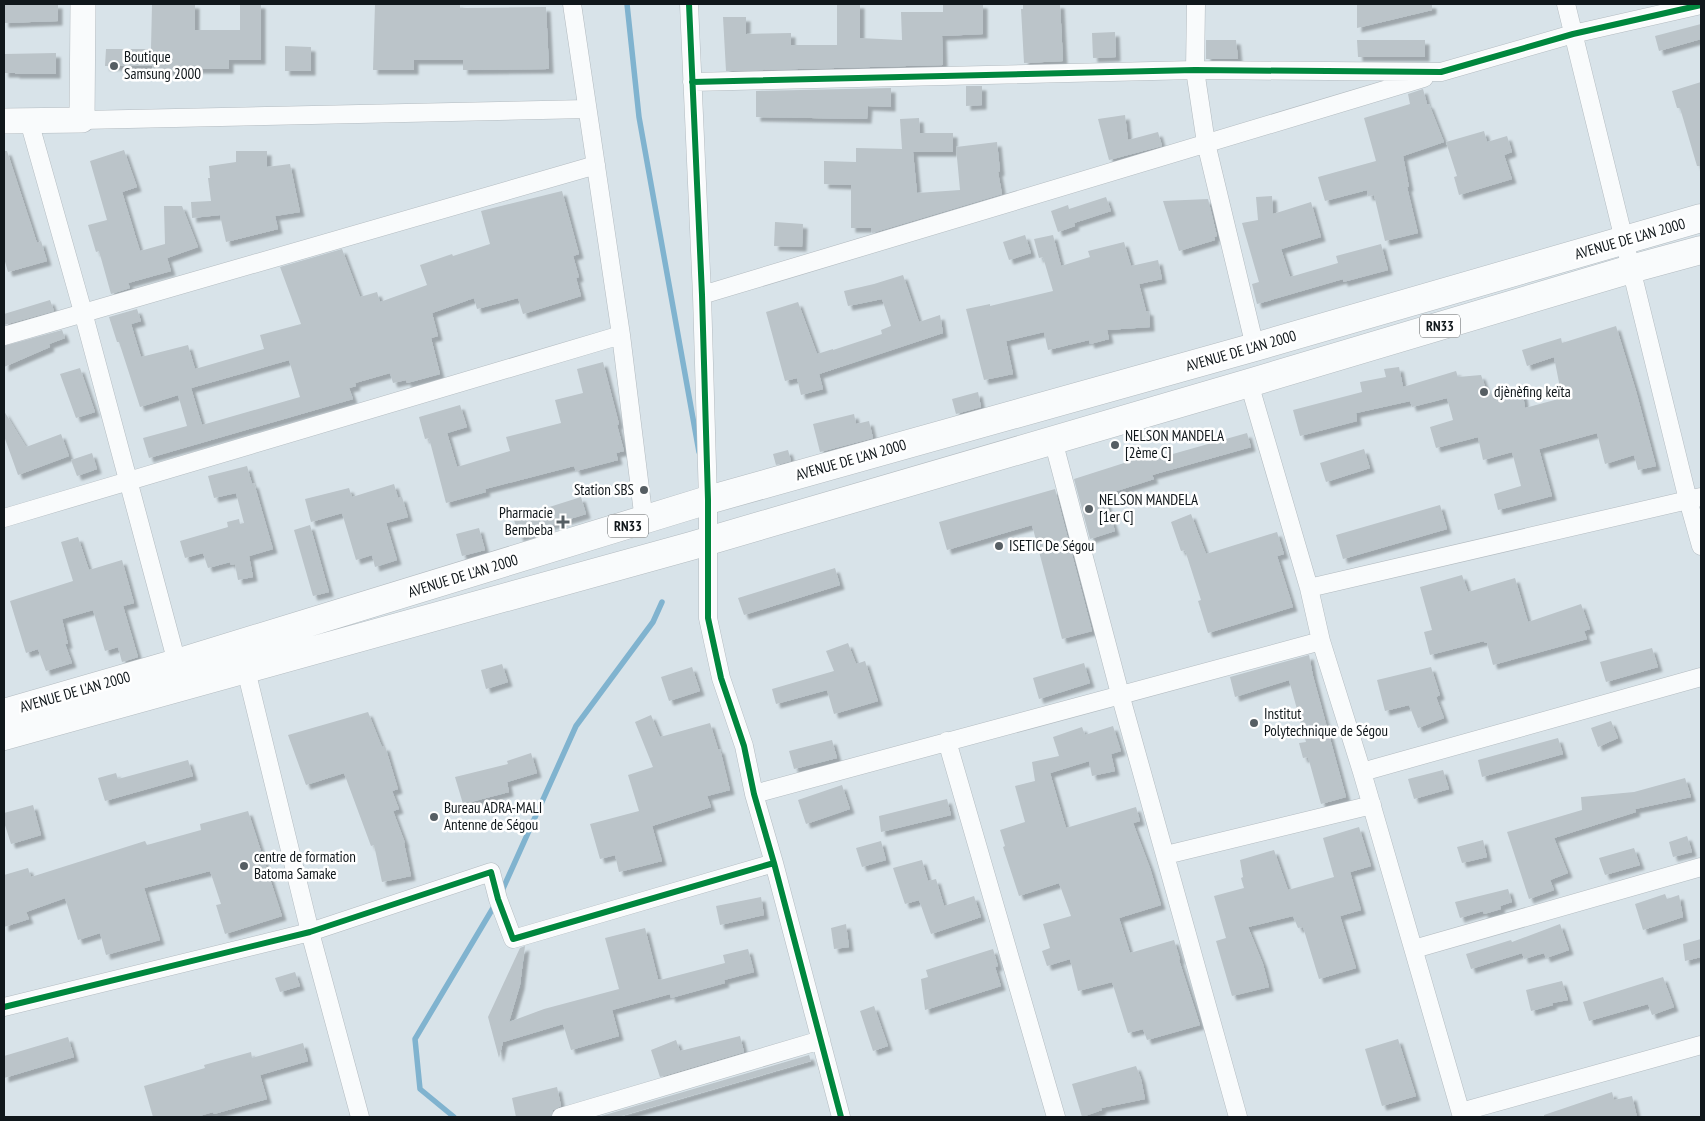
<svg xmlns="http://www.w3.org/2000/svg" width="1705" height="1121" font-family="'PT Sans Narrow',sans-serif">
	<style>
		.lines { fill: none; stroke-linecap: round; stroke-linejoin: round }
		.stream { stroke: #80b3cf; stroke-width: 5.5 }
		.building { fill: #bbc4c9; fill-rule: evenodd; filter: url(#shadow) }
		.street-casing { stroke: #b3bbc0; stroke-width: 19 }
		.secondary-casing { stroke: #b3bbc0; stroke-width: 26 }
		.primary-casing { stroke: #b3bbc0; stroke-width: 29 }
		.street { stroke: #f9fbfc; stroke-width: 18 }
		.secondary { stroke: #f9fbfc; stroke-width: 25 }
		.primary { stroke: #f9fbfc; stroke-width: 28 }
		.cycleway-casing { stroke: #fff; stroke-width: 9 }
		.cycleway { stroke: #00873e; stroke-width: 6 }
		.poi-dot { fill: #565e63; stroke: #fff; stroke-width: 2 }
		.labels { text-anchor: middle; stroke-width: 5; stroke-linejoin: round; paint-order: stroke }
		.shield { fill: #fff; stroke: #585d5f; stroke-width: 1 }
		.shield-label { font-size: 14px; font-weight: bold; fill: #10171b }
		.poi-label { font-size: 15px; fill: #10171b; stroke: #fff; text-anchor: start }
		.street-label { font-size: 15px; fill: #10171b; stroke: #fff }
	</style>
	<defs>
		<filter id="shadow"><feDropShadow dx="4.5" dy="4.5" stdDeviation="1" flood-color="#0004"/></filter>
	</defs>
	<rect width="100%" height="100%" fill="#d8e3e9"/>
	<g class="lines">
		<path class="stream" d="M627,4L639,117L699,452
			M501,893L576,726L653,622L662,602
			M454,1117L420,1089L415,1039L496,903"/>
	</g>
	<path class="building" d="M15,4H58V21L4,23V5H15Z
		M152,4H195V30H240V4H261V60H229V69H196V71H152V66H105L106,49H151Z
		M375,4H460V8L546,7L549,69L463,70V60H414V70H373Z
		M837,4H860V38L902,40L901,12H943V4H983V34L942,36L943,65L726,71L723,17H746V34L791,33V45H837Z
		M1023,4H1060L1063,61L1024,63L1021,9H1023Z
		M1357,4H1432V10L1357,28Z
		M1701,24V39L1659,51L1655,36Z
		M1115,32L1116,57L1093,58L1092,33Z
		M1206,40H1236L1238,59H1206Z
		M1357,40H1425V57H1358Z
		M285,46L311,47V71H285Z
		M56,53V74H15V73H4V54Z
		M1701,82V166H1697L1680,108H1677L1672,91Z
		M966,86H982V105L966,106Z
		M891,88V107L868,106L867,119L756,117V91Z
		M1423,89L1427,104H1429L1444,142L1403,156L1409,187H1407L1418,233L1385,241L1374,195L1368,196L1367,190L1325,201L1318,177L1376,161L1364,118L1410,104L1408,94Z
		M1125,115L1128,140L1158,132L1162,146L1109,160L1098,119Z
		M919,118L920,133H953V152H913L917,193L960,190L956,147L997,142L1000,171L998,172L1002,194L872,233L871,228H851V185L824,184V161L856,162V148L902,149L900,119Z
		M1484,131L1487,142L1507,136L1512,152L1504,155L1512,179L1459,195L1454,177L1457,176L1446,142Z
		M124,150L137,187L122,192L140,251L165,244L164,206H182L198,247L167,258L171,271L128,283L130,288L111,294L99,251L96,252L88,225L107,220L90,161Z
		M4,151H7L37,243L41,241L47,261L8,272L4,258Z
		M236,151H267V167L290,164L300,212L275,216L278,229L226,242L220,215L192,218L191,202L211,201L208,178H210L209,166L236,162Z
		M562,191L579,254L573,256L579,277L576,278L581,296L523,314L518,298L477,309L474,298L432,313L438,336L431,338L440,374L407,383L406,380L393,383L390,373L355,383L356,386L349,388L353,399L149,458L143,438L187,426L178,395L140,407L119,342H117L109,317L137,309L141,321L131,324L141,357L188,345L195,369L264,349L260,335L301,324L280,267L342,249L360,297L377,292L380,302L427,285L420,265L452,254L453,256L490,244L481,211ZM289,360L300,397L202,425L191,388Z
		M1272,196L1273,214L1311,202L1321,237L1281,249L1290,277L1338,263L1336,256L1381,244L1388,270L1343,282V279L1257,304L1252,284L1259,282L1242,223L1258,220L1256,197Z
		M1106,197L1111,211L1074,223L1075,226L1058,232L1051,211L1068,205L1069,209Z
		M1208,199L1217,236L1214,237L1215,240L1179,251L1163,201Z
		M775,222L803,224L802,247L774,246Z
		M1025,235L1031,253L1009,260L1003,242Z
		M1053,235L1061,266L1090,257L1088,251L1124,242L1131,266L1158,260L1162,279L1139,284L1146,311H1149L1150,327L1107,330L1109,339L1090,344L1089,340L1048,350L1044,332L1006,341L1013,374L984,380L966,309L990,304V306L1053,291L1043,257L1039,258L1034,239Z
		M903,275L919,322L940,315L943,333L819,374L823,389L801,395L797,378L785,381L766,312L798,302L817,354L833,349V350L882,334L881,330L891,326L882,299L848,306L844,291L874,284Z
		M50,300L54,311L4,325V314Z
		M1616,326L1636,391L1656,466L1638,470L1634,455L1605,464L1597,433L1539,449L1552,496L1498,510L1494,494L1521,486L1512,452L1483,460L1478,437L1436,448L1430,427L1453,420L1447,398L1412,407L1410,401L1356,413L1357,421L1300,436L1293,410L1362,392L1360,382L1386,377L1384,369L1399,367L1403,387L1456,371L1458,377L1481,375L1488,395L1522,388L1525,408L1562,398L1554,357L1527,366L1522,350L1561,338L1562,343Z
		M62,330L65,338L49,344L50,347L4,367V346Z
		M603,362L619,424L617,425L624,451L616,453L618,460L576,471L574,466L485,489L486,492L446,503L429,438L425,439L419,417L460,405L467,427L447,433L457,467L510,451L506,437L561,423L555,400L583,393L577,369Z
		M80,368L95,412L76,418L60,374Z
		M978,392L981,407L956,414L952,399Z
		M4,411L26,447L61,434L69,456L18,475L4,436Z
		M854,414L856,424L869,421L873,438L820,452L813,424Z
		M1247,433L1251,447L1152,475L1154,479L1104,495L1115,531L1090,539L1074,479L1146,456L1148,461Z
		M1364,449L1370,468L1326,482L1320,463Z
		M788,450L791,461L776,465L773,454Z
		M92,453L97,469L77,476L71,460Z
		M247,466L252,484L254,483L273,549L249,556L253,577L238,580L235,564L231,565L230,562L208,568L203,553L185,558L180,541L228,527L227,522L239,519L240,524L244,523L236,493L214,498L208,476Z
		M394,484L398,498L402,497L408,517L386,523L397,560L375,567L372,555L356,560L342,513L311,522L305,499L349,488L352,497Z
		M1055,489L1092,631L1062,639L1032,525L947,550L939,522Z
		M581,497L586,514L544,527L545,529L519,537L514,520L544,511L543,509Z
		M1440,505L1447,529L1343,559L1336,535Z
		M1191,514L1206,554L1277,532L1284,554L1277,556L1293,607L1208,633L1198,601L1201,600L1185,550L1181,551L1171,522Z
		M310,525L329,592L313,596L294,530Z
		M479,528L485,550L462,556L456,534Z
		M78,537L89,570L122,560L134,603L123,606L138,657L122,662L118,647L105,651L93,610L62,619L68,644H65L72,663L46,671L38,649L26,653L10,601L73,581L61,542Z
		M835,568L840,585L744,615L738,598Z
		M1462,575L1468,592L1515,578L1528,622L1581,604L1590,629L1584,631L1587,639L1493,665L1487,643H1485L1484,641L1430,655L1424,632L1432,630L1420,587Z
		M848,643L856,664L865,661L878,701L834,714L827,690L776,704L772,689L834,671L826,651Z
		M1652,648L1658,667L1606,682L1600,662Z
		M1309,655L1313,676L1346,797L1321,804L1308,757L1303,758L1299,743L1306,742L1289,680L1235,697L1230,677Z
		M1084,663L1090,683L1039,699L1033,678Z
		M502,664L508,682L486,689L481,670Z
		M692,667L700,691L669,701L661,677Z
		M1431,667L1440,695L1436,697L1444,718L1418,728L1409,705L1385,711L1377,680Z
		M368,712L382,747L385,746L398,789L392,791L399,809L393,811L405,843H404L411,876L382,882L374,845L371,846L344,773L306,785L288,735Z
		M651,715L660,737L710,723L718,749H720L730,790L707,796L711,807L652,826L662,861L619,872L615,855L600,859L590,824L639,811L628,775L653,767L635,722Z
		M1611,721L1618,738L1598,747L1591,728Z
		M1113,726L1121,751L1111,754L1115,771L1092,776L1089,761L1050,773L1066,828L1136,807L1140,821L1133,823L1150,868L1161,905L1119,918L1130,953L1174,940L1180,959L1179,960L1200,1025L1147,1040L1143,1029L1128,1033L1112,982L1078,991L1070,959L1047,966L1042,951L1050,948L1043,924L1071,916L1059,883L1019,896L1003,847L1005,846L1000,830L1025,822L1015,786L1035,781L1032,762L1059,756L1053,737L1082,727L1085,735Z
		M1558,738L1563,754L1482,777L1478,760Z
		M832,740L837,758L794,769L789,751Z
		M531,753L537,773L507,782L509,792L463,804L455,777L508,764L507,761Z
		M188,760L193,776L105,801L98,778L116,773L118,779Z
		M1443,770L1449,789L1414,799L1408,779Z
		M1685,778L1691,797L1635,809L1636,812L1554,838L1568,873L1550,880L1554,890L1529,899L1507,832L1582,810L1581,797L1634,792Z
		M842,785L850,809L806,824L798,800Z
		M947,799L951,815L881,832L879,816Z
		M33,805L41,835L11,844L4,822V813Z
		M248,811L282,916L225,934L216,905L221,904L210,871L144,888L160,940L106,955L100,933L78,940L65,898L26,912L29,919L4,927V875L28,868L31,877L145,841L147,845L201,830L200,824Z
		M1359,827L1371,866L1350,872L1361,910L1340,916L1356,968L1319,979L1303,927L1298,928L1293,916L1248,927L1263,964L1269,987L1232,996L1216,941L1226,938L1214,896L1244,888L1241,878L1243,877L1240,860L1274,850L1288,890L1334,877L1323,838Z
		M1687,836L1692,852L1673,857L1669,842Z
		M1483,840L1487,857L1462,863L1457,847Z
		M881,841L886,860L862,867L856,848Z
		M1634,848L1640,865L1605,875L1599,858Z
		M922,860L928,881L936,879L944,906L974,896L981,917L931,934L919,900L905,904L893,868Z
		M1508,889L1512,902L1500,906L1501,909L1484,914L1483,911L1460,918L1455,902Z
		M1665,894L1667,899L1679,895L1683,917L1643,930L1635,904Z
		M761,897L764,915L720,925L716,906Z
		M846,924L849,947L834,949L831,928Z
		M1560,924L1569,950L1546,958L1544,953L1524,959L1522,953L1471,969L1466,954L1511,940L1512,942Z
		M645,928L658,979L660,980L725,963L723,955L748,949L754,972L724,980L725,983L671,998L670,994L612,1010L619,1036L571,1050L563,1024L503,1042L499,1058L488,1017L520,948L525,946L520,985L509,1022L544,1009L619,989L605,938Z
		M1701,939V957L1685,961L1683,944Z
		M993,949L998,966L995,967L1001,986L925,1010L921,979L928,977L926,970Z
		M295,972L300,986L280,992L275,978Z
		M1663,977L1674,1007L1652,1015L1648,1004L1589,1021L1583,1002Z
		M1562,981L1568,1000L1552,1003L1553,1005L1531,1011L1526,990Z
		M874,1006L888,1046L873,1051L860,1011Z
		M740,1036L744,1052L660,1077L651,1050L676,1040L680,1051Z
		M68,1037L74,1057L4,1078V1056Z
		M1398,1039L1416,1096L1382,1106L1365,1049Z
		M303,1043L308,1061L260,1075L267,1099L214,1114L213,1112L196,1117H153L144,1086L205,1068L204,1065L251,1052L252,1058Z
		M809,1055L811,1061L618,1117H598Z
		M1136,1066L1141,1079L1145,1099L1101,1108L1102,1110L1082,1117L1072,1084Z
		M557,1087L561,1106L553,1110L551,1117H516L512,1098Z
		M1612,1092L1614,1100L1632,1096L1637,1117H1544V1115Z"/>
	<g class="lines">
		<g class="street-casing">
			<path id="street" d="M572,4L621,335L644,521
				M689,4L702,295L708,500V618L721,678L744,746L754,794L774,863L841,1117
				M1196,4L1195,70L1206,143L1255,347
				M1566,4L1688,500L1701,546
				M692,82L1195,70L1441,72L1573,34L1701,5
				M82,120L587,109
				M29,121L83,312L177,663
				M702,295L1424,78
				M4,336L596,165
				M1249,383L1309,588L1321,641L1362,772L1462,1117
				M1053,440L1120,694L1238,1117
				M4,518L621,335
				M1309,588L1701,497
				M246,670L310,932L360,1117
				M947,741L1056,1117
				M1362,772L1701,677
				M754,794L1321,641
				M1166,855L1372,805
				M1414,949L1701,867
				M4,1007L310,932L491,872L498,899L513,939L774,863
				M1461,1112L1701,1045
				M561,1117L821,1040"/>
		</g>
		<g class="secondary-casing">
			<path id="secondary" d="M4,121L82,120L83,4"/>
		</g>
		<g class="primary-casing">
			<path id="primary" d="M4,713L177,663L708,500L1255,347L1701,218
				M4,736L691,546L1249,383L1631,269L1701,250"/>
		</g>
		<use href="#street" class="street"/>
		<use href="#secondary" class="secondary"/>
		<use href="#primary" class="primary"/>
		<g class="cycleway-casing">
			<path id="cycleway" d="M689,4L702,295L708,500V618L721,678L744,746L754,794L774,863L841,1117
				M692,82L1195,70L1441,72L1573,34L1701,5
				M4,1007L310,932L491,872L498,899L513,939L774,863"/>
		</g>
		<use href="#cycleway" class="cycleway"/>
	</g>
	<g class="poi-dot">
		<circle cx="114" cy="66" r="5"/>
		<circle cx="1484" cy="392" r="5"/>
		<circle cx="1115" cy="445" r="5"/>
		<circle cx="644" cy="490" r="5"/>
		<circle cx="1089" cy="509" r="5"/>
		<path d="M560.5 514.5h5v5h5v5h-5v5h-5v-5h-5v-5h5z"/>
		<circle cx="999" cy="546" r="5"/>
		<circle cx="1254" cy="723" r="5"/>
		<circle cx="434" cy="817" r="5"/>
		<circle cx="244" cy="866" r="5"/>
	</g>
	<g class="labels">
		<g class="shield">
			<rect x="1420" y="314.5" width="40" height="23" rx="4"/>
			<rect x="608" y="514.5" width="40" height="23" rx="4"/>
		</g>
		<g class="shield-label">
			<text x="1440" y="331">RN33</text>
			<text x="628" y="531">RN33</text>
		</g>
		<g class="poi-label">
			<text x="124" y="62">Boutique<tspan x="124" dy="17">Samsung 2000</tspan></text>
			<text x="1494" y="397">djènèfing keïta</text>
			<text x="1125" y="441">NELSON MANDELA<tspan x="1125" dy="17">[2ème C]</tspan></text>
			<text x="634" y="495" text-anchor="end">Station SBS</text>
			<text x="1099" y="505">NELSON MANDELA<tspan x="1099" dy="17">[1er C]</tspan></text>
			<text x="553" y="518" text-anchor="end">Pharmacie<tspan x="553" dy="17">Bembeba</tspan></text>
			<text x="1009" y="551">ISETIC De Ségou</text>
			<text x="1264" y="719">Institut<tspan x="1264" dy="17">Polytechnique de Ségou</tspan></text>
			<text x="444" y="813">Bureau ADRA-MALI<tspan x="444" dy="17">Antenne de Ségou</tspan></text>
			<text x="254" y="862">centre de formation<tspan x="254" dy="17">Batoma Samake</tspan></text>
		</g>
		<g class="street-label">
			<text transform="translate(1630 239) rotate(-16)" y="5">AVENUE DE L'AN 2000</text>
			<text transform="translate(1241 351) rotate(-16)" y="5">AVENUE DE L'AN 2000</text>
			<text transform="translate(851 460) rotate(-16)" y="5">AVENUE DE L'AN 2000</text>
			<text transform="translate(463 576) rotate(-17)" y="5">AVENUE DE L'AN 2000</text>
			<text transform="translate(75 692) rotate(-16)" y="5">AVENUE DE L'AN 2000</text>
		</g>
	</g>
	<rect width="1705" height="1121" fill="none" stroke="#10171b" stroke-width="10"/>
</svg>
